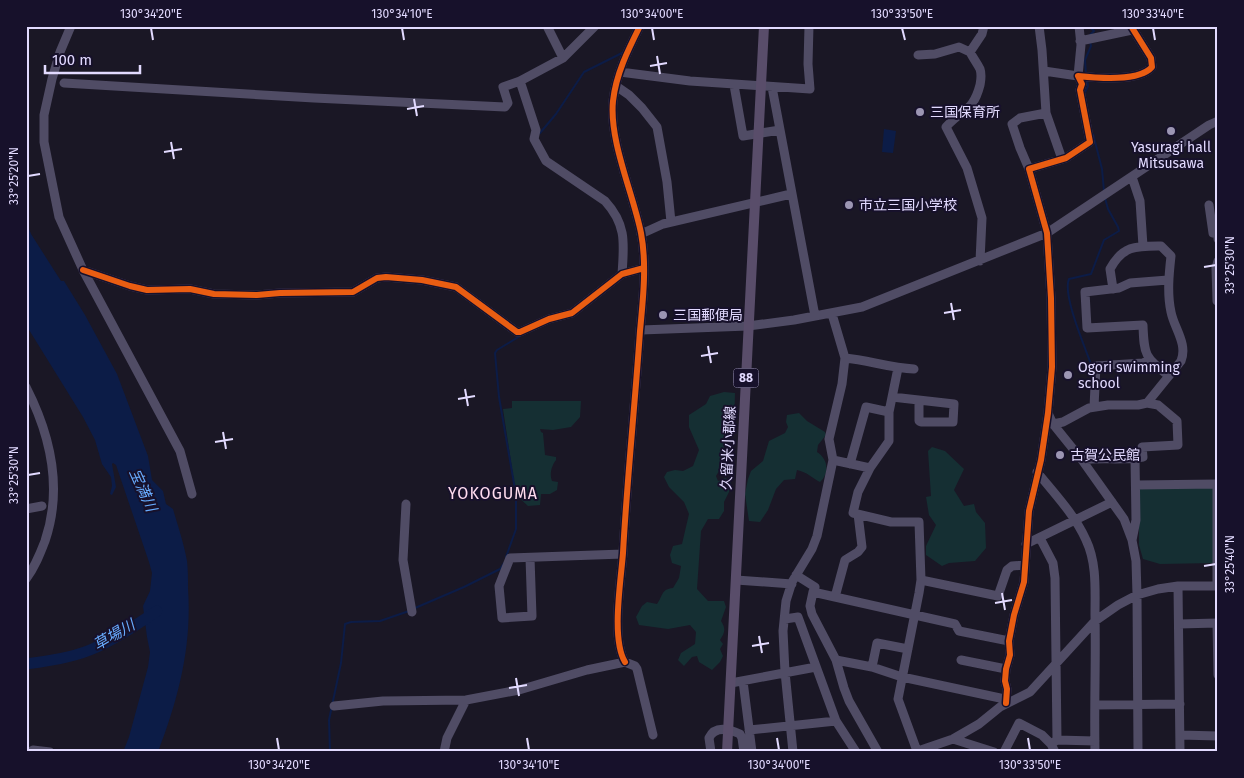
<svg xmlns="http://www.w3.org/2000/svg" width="1244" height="778" font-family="'Fira Sans','Noto Sans JP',sans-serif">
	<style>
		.green { fill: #152f33 }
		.water { fill: #0c1c47 }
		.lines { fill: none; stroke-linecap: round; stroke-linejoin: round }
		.stream { stroke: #0c1c47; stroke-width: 2 }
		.river { stroke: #0c1c47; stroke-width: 11 }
		.minor { stroke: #504c65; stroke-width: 9 }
		.major { stroke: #594d6a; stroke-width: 10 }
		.cycleway-casing { stroke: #17112b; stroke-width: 9 }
		.cycleway { stroke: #e95d12; stroke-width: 6 }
		.ticks { fill: none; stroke: #e2daff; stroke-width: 2 }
		.poi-dot { fill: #9c96b3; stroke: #17112b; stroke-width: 2 }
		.labels { text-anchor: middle; stroke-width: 4; stroke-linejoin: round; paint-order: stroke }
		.shield { fill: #17112b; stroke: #a59ebf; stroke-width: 1 }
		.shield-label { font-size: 12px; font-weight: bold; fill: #e2daff }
		.poi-label { font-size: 14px; fill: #e2daff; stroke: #17112b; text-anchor: start }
		.street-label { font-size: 14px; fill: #e2daff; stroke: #17112b }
		.water-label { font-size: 15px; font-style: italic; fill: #68acff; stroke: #17112b }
		.quarter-label { font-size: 16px; letter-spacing: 1px; fill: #ffdcef; stroke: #17112b }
		.neatline { fill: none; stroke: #e2daff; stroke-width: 2 }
		.ticks-label { font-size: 12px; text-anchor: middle; fill: #e2daff }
	</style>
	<rect width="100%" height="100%" fill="#1a1725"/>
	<path class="green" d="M724,392L735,393L734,426L727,439L720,460L719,471L716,476L718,481L725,478L730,480L732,486L724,502V511L719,519H708L701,531L697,589L708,601H724L726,607L721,621C726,629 725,632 720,640L723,644L720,649L723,656L720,662L712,670L699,662L697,656L692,657L684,666L678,660L681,653L695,644L696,632L690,625L668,629L639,625L636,617L642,606L647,602L657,604C663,596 661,589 673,588L679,578L681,566L672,563L670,555L673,546L682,544L689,514L684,502L669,487L664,477L667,472L675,470L683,471L693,466L699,450L689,427V415L706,404L710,396Z
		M512,401H581L580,417L571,427L553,430L540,429L541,432L543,433L545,455L556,457V460C552,465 549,474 552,481L558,482L557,490L550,494H541L540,505L528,506L516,495L503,409L512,408Z
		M799,413L807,421L825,432L826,435L818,445L817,452C828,459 830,473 820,482C812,478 807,472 797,470L795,479L784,480L776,489L768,510L760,522L749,521L745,494L748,479L751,471L763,461L769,441L785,433L788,427L786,422L787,415Z
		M932,447L945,451L964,469L954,490L964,506L974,504L976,512L985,523L986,548L975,561L949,563L942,566L926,555V546L936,525L929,515L926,497L931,496L928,451Z
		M1142,487H1212L1214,489L1215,563L1160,564L1143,559L1139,545V490Z"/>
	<path class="water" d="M884,129L896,131L893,153L882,152Z
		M26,221L31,234L61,281H64L85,315L117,374L148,456L152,480L163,491L166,504L173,509C178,526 184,544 187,561C188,570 188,579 188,588C192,646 179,697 158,752H123L129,737L148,667L150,652L147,637L143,606L150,591L152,573L149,562L116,465L113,463L112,464L116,487L112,495L110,494L112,486L111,477L102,464L95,440L83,417L26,325Z"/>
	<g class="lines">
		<path class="stream" d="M1089,26L1094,31L1090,35
			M1086,75L1085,60L1091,46L1090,42
			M1084,94L1088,86L1087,80
			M540,133L556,114L584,72L624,52
			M1093,134L1102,169L1104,191
			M1092,367C1086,349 1062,295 1069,279L1091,274L1104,240L1119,231L1118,227L1108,209L1105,198
			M506,557L516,529V495L499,397L495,353L497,350L520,336
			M415,608L464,587L500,569L504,563
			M330,752L329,720L341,663L345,624L351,622L380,621L409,611"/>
		<path class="river" d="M26,664C47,661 70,658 90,650C114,640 136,625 157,611"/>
		<path class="minor" d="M71,26L60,52L52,79L44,115V142L59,217L83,270L180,451L192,494
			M547,26L563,58
			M1039,26L1042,50L1046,113L1062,159
			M1080,41L1132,30
			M918,55L935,54L959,47L970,52
			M1044,71L1078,76L1081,45L1079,26
			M620,72L690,81L810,89L808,64L809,26
			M520,81L536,130L534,139L546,161L605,201C627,225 624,244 622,274
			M64,83L314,98L505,107L508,103L503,87L520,81L563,58L595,26
			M734,85L743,136L780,130
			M616,86L629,95L642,108L657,127L667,182L671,222
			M772,87L815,316
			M1029,169L1020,148L1012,124L1020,118L1046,113
			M1132,177L1140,201L1143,246
			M1209,205L1213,233L1218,234V239
			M641,234L663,224L791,194
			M980,261L982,218L967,168L946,127C963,108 973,112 980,85C981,79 982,75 980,69C977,63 973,58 970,52L982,34L984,26
			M83,270L130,286L147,290L190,289L214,294L257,295L280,293L353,292L377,278L386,277L422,280L456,287L517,332H520L549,319L572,313L622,274L644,268
			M1168,280L1130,283L1119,288L1085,292L1087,328L1143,325C1144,356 1145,357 1169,376
			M1113,289L1110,269C1123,245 1137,246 1161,246L1171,256C1169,274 1167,294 1171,312C1174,328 1188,344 1181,361L1147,403
			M1217,301L1216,268L1218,261
			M641,330L748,326L794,320L862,307L1047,233L1209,125L1218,121
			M845,358C868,360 890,368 914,369
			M898,368L889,412V441L870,468L858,492L853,513L891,522H919L921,580L919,593L898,699L917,751
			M26,387C51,436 63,488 45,541C40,554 35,567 26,579
			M892,397L954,404L953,422H921L919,421V401
			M1094,407L1096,366L1143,363L1149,360
			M1048,413L1053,424L1082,460L1124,519L1132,540L1136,561L1137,595L1138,752
			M1053,424L1063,422L1089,408L1108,405H1138L1147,403L1158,405L1177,421L1178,445L1142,447L1143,457C1123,461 1102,457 1082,460
			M833,460L870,468
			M850,464L866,407L889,412
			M1037,472C1054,493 1075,515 1086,540C1097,563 1095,590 1095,615C1096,660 1094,706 1095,752
			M1136,485L1217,484V586
			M406,504L403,560L412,612
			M26,509L42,506
			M858,514L862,547L858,552L845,560L835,597L955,624L959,631L1009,641
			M1040,538L1053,563L1055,578L1057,740L1051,744L1055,752
			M1132,540L1136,520L1135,459
			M1026,544L1112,502
			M530,558L532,616L502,618L499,586L510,558L623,554
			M796,575L815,587L813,592L835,597
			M736,580L792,584
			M921,580L998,596L1007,570L1012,566L1025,565
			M1178,586L1180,752
			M813,592L810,606L812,614L836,660L844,688L849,701L878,752
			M785,619L798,617L836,721L856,752
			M1179,624L1217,623L1218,675
			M836,660L872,667L902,677L1000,698L1006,703
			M961,660L1006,669
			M625,662C611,639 621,580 623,553C627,479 635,405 640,331C643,300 647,264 641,233C633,193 609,141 613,101C616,74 628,50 640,26
			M872,667L877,643L908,649
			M743,681L752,752
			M731,683L816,667
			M1006,703L1007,689L1005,681L1006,669L1010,655L1009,641L1014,615L1024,582L1029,511L1041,460L1048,413L1052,367L1051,298L1047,233L1029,169L1066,158L1090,142L1080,90L1082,84L1078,76C1097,78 1139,82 1152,67L1151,58L1131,26
			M1095,705L1180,704
			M334,706L383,701L466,700L519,690L587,670L625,662L635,666L637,669L653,735
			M749,730L836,721
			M1180,735L1218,736
			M953,739L994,752
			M1057,740L1095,741
			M30,752L33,750L50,752
			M444,752L447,738L466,700
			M711,752L709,738C715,725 729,729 740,734L742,738L744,752
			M793,752L785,672L783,631L786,601L792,582L812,549L817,536L833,460L829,439L842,384L845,358L832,314
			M915,752L953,739L979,724L1000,707L1030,692L1095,621L1118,605L1137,595L1158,589L1178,586H1218
			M1004,752L1019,723L1042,735L1051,744"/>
		<path class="major" d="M727,752L764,26"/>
		<g class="cycleway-casing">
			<path id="cycleway" d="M83,270L130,286L147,290L190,289L214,294L257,295L280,293L353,292L377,278L386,277L422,280L456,287L517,332H520L549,319L572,313L622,274L644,268
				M625,662C611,639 621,580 623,553C627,479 635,405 640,331C643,300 647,264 641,233C633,193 609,141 613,101C616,74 628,50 640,26
				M1006,703L1007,689L1005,681L1006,669L1010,655L1009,641L1014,615L1024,582L1029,511L1041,460L1048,413L1052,367L1051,298L1047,233L1029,169L1066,158L1090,142L1080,90L1082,84L1078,76C1097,78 1139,82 1152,67L1151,58L1131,26"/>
		</g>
		<use href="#cycleway" class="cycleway"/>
	</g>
	<path class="ticks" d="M151,28L153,40M402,28L404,40M652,28L654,40M902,28L905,40M1153,28L1155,40M657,56L660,74M650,66L667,63M414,99L417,116M407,109L424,106M171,142L174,159M164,152L182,149M28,176L40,174M1204,267L1216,265M951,303L954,320M944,313L961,310M708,346L711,363M701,356L718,353M465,389L468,406M458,399L475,396M223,432L226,449M215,442L233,439M28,475L40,473M1204,566L1216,564M1002,593L1005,610M995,603L1012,600M759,636L762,653M752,646L769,643M516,678L519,696M509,688L527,685M277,738L279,750M527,738L529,750M777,738L779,750M1028,738L1030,750"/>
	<g class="poi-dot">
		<circle cx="920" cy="112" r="5"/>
		<circle cx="1171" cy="131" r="5"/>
		<circle cx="849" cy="205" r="5"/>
		<circle cx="663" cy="315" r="5"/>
		<circle cx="1068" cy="375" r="5"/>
		<circle cx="1060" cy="455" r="5"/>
	</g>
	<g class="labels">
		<rect class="shield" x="733.5" y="368.5" width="25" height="19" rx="4"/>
		<g class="shield-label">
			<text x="746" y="382">88</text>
		</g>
		<g class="poi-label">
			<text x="930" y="117">三国保育所</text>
			<text x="1171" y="152" text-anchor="middle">Yasuragi hall<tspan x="1171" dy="16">Mitsusawa</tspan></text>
			<text x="859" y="210">市立三国小学校</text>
			<text x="673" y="320">三国郵便局</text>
			<text x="1078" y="372">Ogori swimming<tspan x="1078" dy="16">school</tspan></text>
			<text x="1070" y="460">古賀公民館</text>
		</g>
		<g class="street-label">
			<text transform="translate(728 448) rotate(-87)" y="5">久留米小郡線</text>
		</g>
		<g class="water-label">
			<text transform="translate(143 490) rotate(66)" y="5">宝満川</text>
			<text transform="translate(114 635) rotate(-30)" y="5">草場川</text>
		</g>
		<g class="quarter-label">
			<text x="493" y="499">YOKOGUMA</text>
		</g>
	</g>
	<rect width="1244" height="778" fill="none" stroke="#17112b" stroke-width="55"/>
	<path d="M45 65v8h95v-8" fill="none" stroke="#e2daff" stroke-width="2.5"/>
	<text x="52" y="65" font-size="15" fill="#e2daff" stroke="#17112b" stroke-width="4" paint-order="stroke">100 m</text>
	<rect x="28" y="28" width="1188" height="722" class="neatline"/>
	<g class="ticks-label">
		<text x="151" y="18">130°34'20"E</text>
		<text x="402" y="18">130°34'10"E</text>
		<text x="652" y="18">130°34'00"E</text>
		<text x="902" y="18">130°33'50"E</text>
		<text x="1153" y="18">130°33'40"E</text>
		<text transform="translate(14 176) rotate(-90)" y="4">33°25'20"N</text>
		<text transform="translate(1230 265) rotate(-90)" y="4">33°25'30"N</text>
		<text transform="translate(14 475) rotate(-90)" y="4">33°25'30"N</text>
		<text transform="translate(1230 564) rotate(-90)" y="4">33°25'40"N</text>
		<text x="279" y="769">130°34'20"E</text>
		<text x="529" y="769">130°34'10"E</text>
		<text x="779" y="769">130°34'00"E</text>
		<text x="1030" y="769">130°33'50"E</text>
	</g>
</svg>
